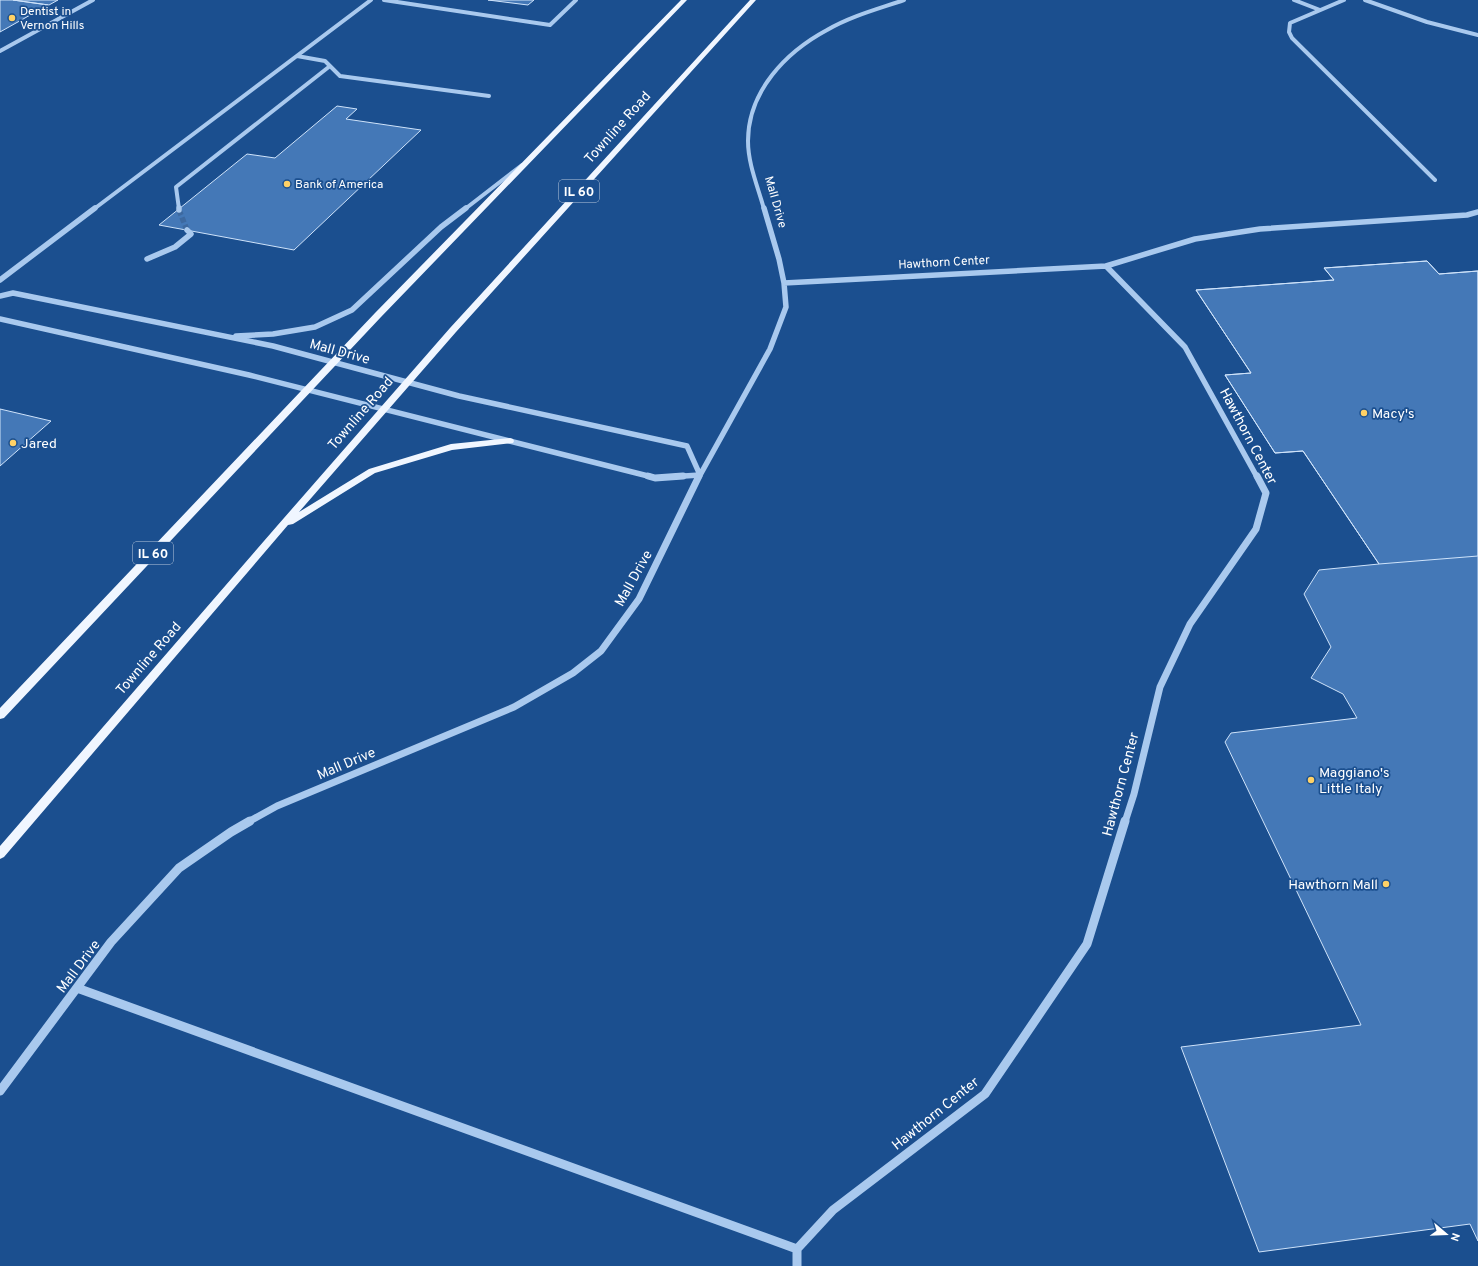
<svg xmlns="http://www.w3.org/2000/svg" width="1478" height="1266" font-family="Overpass,sans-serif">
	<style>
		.building { fill: #4478b7; stroke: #cfe3fa }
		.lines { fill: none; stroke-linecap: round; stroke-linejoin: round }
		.minor-tunnel { stroke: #3d69a0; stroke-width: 5.5; stroke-dasharray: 5.5 2.5; stroke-linecap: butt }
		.minor-far3 { stroke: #a9c9ee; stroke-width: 4 }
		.minor-far2 { stroke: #a9c9ee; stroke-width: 5.5 }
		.minor-far1 { stroke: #a9c9ee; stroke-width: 7 }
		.minor { stroke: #a9c9ee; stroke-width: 9 }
		.major { fill: #f0f6ff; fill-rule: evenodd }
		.poi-dot { fill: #ffd166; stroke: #1b4f8f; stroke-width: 1.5 }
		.labels { text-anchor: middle; stroke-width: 3.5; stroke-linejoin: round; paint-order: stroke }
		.far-poi-label { font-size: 12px; fill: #fff; stroke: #1b4f8f; text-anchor: start }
		.far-street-label { font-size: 12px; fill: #fff; stroke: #1b4f8f }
		.shield { fill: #1b4f8f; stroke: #bbcadd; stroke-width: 1 }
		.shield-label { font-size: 13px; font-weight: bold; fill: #fff }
		.street-label { font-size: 14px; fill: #fff; stroke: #1b4f8f }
		.poi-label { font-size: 14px; fill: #fff; stroke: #1b4f8f; text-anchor: start }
	</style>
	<rect width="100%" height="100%" fill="#1b4f8f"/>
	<path class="building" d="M0,0H13L48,5L0,32Z
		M13,0H58L49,5Z
		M488,0H534L528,5Z
		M337,106L357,109L346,119L421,130L294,250L159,225L247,154L275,158Z
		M1427,261L1439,274L1478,271V1241L1470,1224L1259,1252L1181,1047L1361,1025L1225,742L1231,733L1357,718L1343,694L1311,678L1331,647L1304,594L1319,570L1379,564L1303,451L1275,453L1225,375L1251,373L1196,290L1334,280L1324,268Z
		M1427,261L1439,274L1478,271V556L1379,564L1303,451L1275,453L1225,375L1251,373L1196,290L1334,280L1324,268Z
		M0,409L51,421L0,466Z"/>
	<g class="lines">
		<path class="minor-tunnel" d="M179,210L187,230"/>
		<path class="minor-far3" d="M384,0L550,25L576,0
			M1294,0L1320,10
			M1344,0L1290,23L1289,32L1292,38L1435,180
			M1365,0L1427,22L1478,35
			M0,51L93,0
			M297,56L325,61L340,76L489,96
			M94,209L371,0
			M179,209L176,187L330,66
			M465,209L522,165
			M764,209C758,187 748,164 748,141C748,91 786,52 827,30C851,16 878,9 904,0"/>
		<path class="minor-far2" d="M179,208V210
			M147,259L175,247L191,234L187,230
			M1106,266L1195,239L1260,229L1467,215L1478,212
			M0,280L95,208
			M784,283L1106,266L1185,347L1257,477
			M0,296L13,293L273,346L459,396L687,446L700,475L668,477
			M0,319L249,375L652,477
			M236,336L273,334L315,327L352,310L441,227L466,208
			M699,477L770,349L786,307L784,283L779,259L764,208"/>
		<path class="minor-far1" d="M648,476L655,478L683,476
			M248,822L277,806L514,707L573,673L601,651L639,599L699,476
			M1125,822L1134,794L1160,687L1190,624L1256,529L1266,493L1257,476"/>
		<path class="minor" d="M77,988L797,1249
			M0,1091L111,942L179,868L231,832L250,821
			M797,1266V1249L833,1210L985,1094L1087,944L1125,821"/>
		<path class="major" d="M681,0H687L381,317L4,718L0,719V708L375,313Z
			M750,0H756L456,332L299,512L369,469L451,444L510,438L513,439L514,441L513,443L452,450L375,473L293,524L288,525L4,857L0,859V846L277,526L450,328Z"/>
	</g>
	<g class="poi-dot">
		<circle cx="12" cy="18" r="4"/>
		<circle cx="287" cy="184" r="4"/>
		<circle cx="1364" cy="413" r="4"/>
		<circle cx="13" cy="443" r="4"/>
		<circle cx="1311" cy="780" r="4"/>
		<circle cx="1386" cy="884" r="4"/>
	</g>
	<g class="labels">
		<g class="far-poi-label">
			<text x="20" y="15">Dentist in<tspan x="20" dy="14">Vernon Hills</tspan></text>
			<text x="295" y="188">Bank of America</text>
		</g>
		<g class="far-street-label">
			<text transform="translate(776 202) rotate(74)" y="4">Mall Drive</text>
			<text transform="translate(944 262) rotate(-3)" y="4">Hawthorn Center</text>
		</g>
		<g class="shield">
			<rect x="559" y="180" width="40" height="22" rx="3"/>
			<rect x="133" y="542" width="40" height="22" rx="3"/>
		</g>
		<g class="shield-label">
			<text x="579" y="196">IL 60</text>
			<text x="153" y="558">IL 60</text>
		</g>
		<g class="street-label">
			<text transform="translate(617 127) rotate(-48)" y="5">Townline Road</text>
			<text transform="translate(340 351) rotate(15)" y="5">Mall Drive</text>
			<text transform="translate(360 413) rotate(-49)" y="5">Townline Road</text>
			<text transform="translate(1249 436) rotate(62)" y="5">Hawthorn Center</text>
			<text transform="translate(633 578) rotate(-61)" y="5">Mall Drive</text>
			<text transform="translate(148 658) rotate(-49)" y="5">Townline Road</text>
			<text transform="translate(346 763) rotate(-23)" y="5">Mall Drive</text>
			<text transform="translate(1120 784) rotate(-75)" y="5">Hawthorn Center</text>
			<text transform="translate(78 966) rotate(-53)" y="5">Mall Drive</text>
			<text transform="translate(935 1113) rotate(-39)" y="5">Hawthorn Center</text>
		</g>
		<g class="poi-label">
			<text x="1372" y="418">Macy's</text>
			<text x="21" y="448">Jared</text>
			<text x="1319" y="777">Maggiano's<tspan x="1319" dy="16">Little Italy</tspan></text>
			<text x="1378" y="889" text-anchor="end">Hawthorn Mall</text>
		</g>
	</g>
	<g transform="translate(1446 1234) rotate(109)" stroke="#1b4f8f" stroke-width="3" paint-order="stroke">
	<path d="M0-3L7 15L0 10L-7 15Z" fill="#ffffff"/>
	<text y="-6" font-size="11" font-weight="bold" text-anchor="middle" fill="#ffffff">N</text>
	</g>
</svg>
